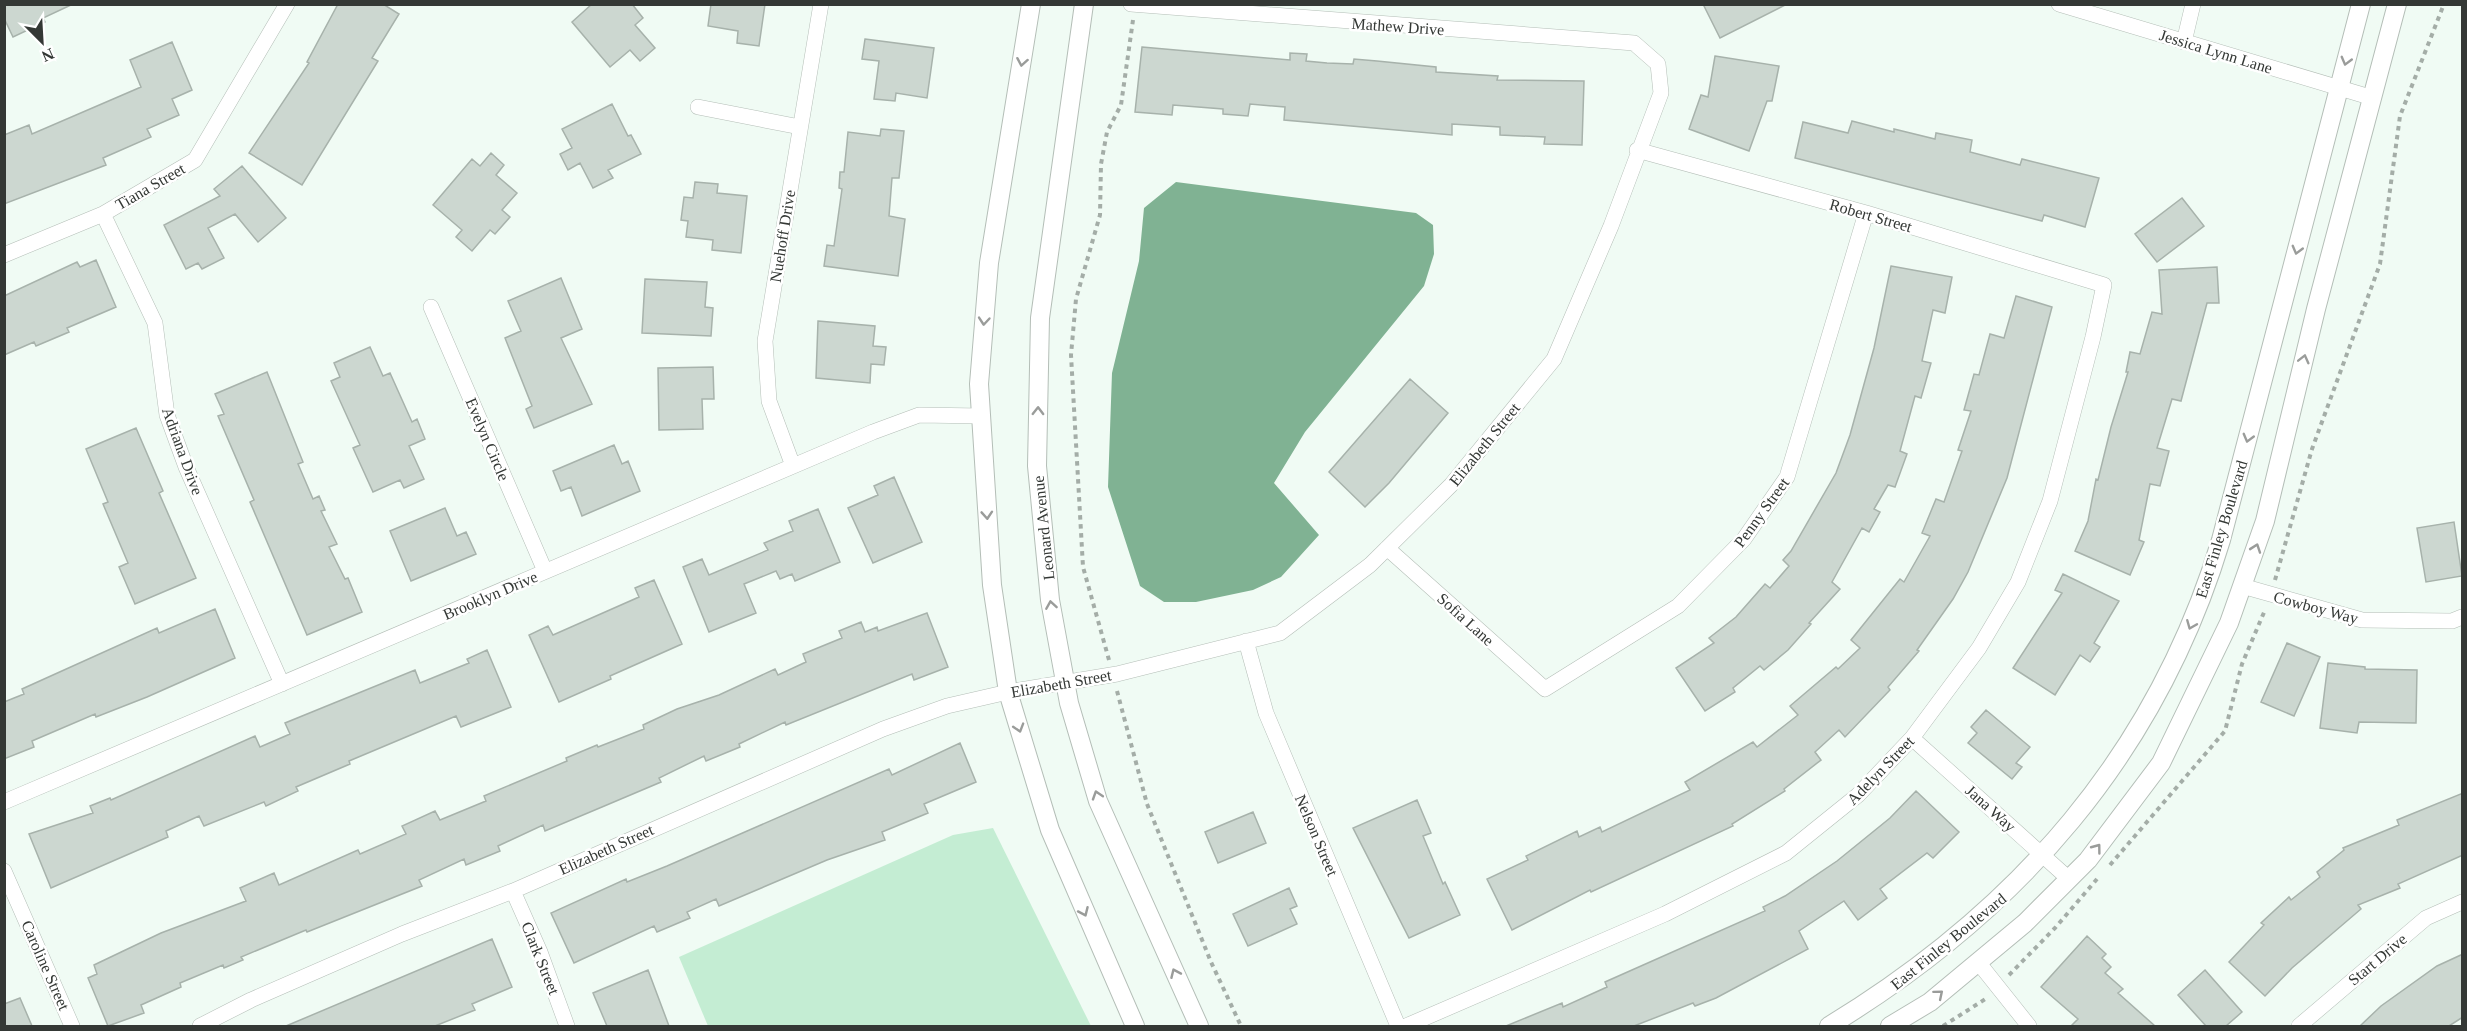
<svg xmlns="http://www.w3.org/2000/svg" width="2467" height="1031" font-family="'Times New Roman',serif">
	<style>
		.green { fill: #c4edd3 }
		.water { fill: #80b293 }
		.building { fill: #ccd7d0; stroke: #a7b2ab; stroke-width: 1.5 }
		.lines { fill: none; stroke-linecap: round; stroke-linejoin: round }
		.minor-casing { stroke: #b4beb7; stroke-width: 16 }
		.tertiary-casing { stroke: #b4beb7; stroke-width: 20 }
		.path { stroke: #a4ada7; stroke-width: 4; stroke-dasharray: 4.5 4.5; stroke-linecap: butt }
		.minor { stroke: #fff; stroke-width: 15 }
		.tertiary { stroke: #fff; stroke-width: 18 }
		.oneway { stroke: #9a9c9a }
		.labels { text-anchor: middle; stroke-width: 5; stroke-linejoin: round; paint-order: stroke }
		.street-label { font-size: 16px; fill: #343835; stroke: #fff }
	</style>
	<rect width="100%" height="100%" fill="#f0fbf4"/>
	<path class="green" d="M993,828L1091,1026H708L679,957L953,835Z"/>
	<path class="water" d="M1176,182L1416,213L1433,225L1434,254L1424,286L1305,432L1274,483L1319,535L1281,577L1253,590L1196,602H1164L1140,586L1108,487L1112,373L1139,261L1144,208Z"/>
	<path class="building" d="M4,4H73L43,18L45,22L13,37L4,18Z
		M338,4H383L399,14L372,58L378,61L302,185L249,153L309,63L307,62Z
		M592,4H632L643,18L635,25L655,48L640,61L630,50L610,67L572,22Z
		M711,4H765L759,46L737,43L738,31L708,26Z
		M1703,4H1787L1720,38Z
		M865,39L934,48L927,98L896,93L895,101L874,99L879,61L862,59Z
		M172,42L192,90L172,99L179,115L147,129L151,137L103,158L106,165L4,204V135L29,125L32,134L141,87L130,60Z
		M1142,47L1290,60V53L1307,54L1306,61L1327,63L1353,64L1354,59L1377,61L1436,67V72L1498,76L1497,80L1584,81L1582,145L1544,144L1545,137L1500,135V127L1452,124V135L1284,120L1285,107L1250,104L1248,116L1223,114V109L1173,105L1172,115L1135,112Z
		M1715,56L1779,66L1772,101H1767L1749,151L1689,129L1701,95L1708,97Z
		M612,104L628,136L631,135L641,154L608,170L613,178L593,188L580,163L568,170L560,154L572,148L562,129Z
		M1852,121L1894,132V129L1935,139L1936,133L1972,140L1970,152L2020,165L2022,159L2099,178L2085,227L2044,215L2042,221L1795,158L1803,122L1848,133Z
		M881,129L904,131L899,178H892L889,216L905,219L898,276L824,266L827,245L834,246L842,189L839,188L840,172H844L848,132L880,136Z
		M491,153L504,165L496,175L517,193L502,210L510,217L495,234L490,230L472,251L456,237L462,230L433,205L472,159L480,166Z
		M242,166L286,218L258,242L235,214L208,228L224,258L202,269L198,263L186,269L164,225L220,196L214,189Z
		M695,182L718,184L717,193L747,196L741,253L712,250L713,240L686,237L688,221L681,220L684,197L693,198Z
		M2182,198L2204,226L2157,262L2135,234Z
		M96,260L116,307L67,328L69,332L36,346L34,342L4,355V296L77,262L80,267Z
		M1891,266L1952,277L1945,313L1933,310L1922,361L1931,363L1921,398L1915,396L1900,451L1907,454L1895,487L1888,485L1874,509L1880,512L1869,532L1862,528L1832,582L1840,589L1809,623L1811,624L1788,650L1764,670L1760,666L1733,688L1735,692L1705,711L1676,668L1714,643L1709,638L1736,617L1765,584L1770,588L1789,566L1783,560L1791,551L1836,473L1850,435L1874,348Z
		M2217,267L2219,303H2207L2181,401L2172,399L2157,448L2169,451L2160,486L2150,484L2139,540L2144,542L2130,575L2075,551L2088,521L2096,479L2098,480L2111,427L2128,372H2126L2130,352L2140,354L2152,312L2162,314L2159,270Z
		M561,278L582,329L561,338L592,404L534,428L526,409L532,406L505,338L521,331L508,301Z
		M645,279L707,282L705,307L713,308L711,336L642,333Z
		M2016,296L2052,307L2007,478L1968,572L1953,599L1917,650L1919,651L1888,687L1890,690L1845,737L1839,730L1815,752L1821,760L1784,789L1785,791L1732,824L1733,826L1591,892L1590,890L1512,930L1487,879L1528,860L1526,856L1577,831L1579,837L1600,827L1602,832L1690,790L1685,782L1753,742L1757,747L1798,715L1790,706L1836,667L1838,669L1860,648L1851,640L1900,579L1904,582L1930,536L1922,533L1936,499L1944,502L1962,451L1958,450L1971,411L1964,410L1974,374L1979,375L1990,334L2004,338Z
		M818,321L875,326L873,346L886,347L884,365L871,364L870,383L816,378Z
		M370,347L383,376L390,373L412,422L417,419L425,439L409,446L424,479L404,488L400,480L373,492L353,448L360,445L331,381L340,377L334,363Z
		M713,367L714,399H702L703,429L659,430L658,368Z
		M267,372L303,462L298,464L313,499L319,496L325,510L321,511L337,544L329,547L345,579L348,578L362,612L307,635L250,502L254,500L218,416L224,414L215,394Z
		M1410,379L1448,413L1389,483L1365,507L1329,472Z
		M136,428L163,491L159,493L196,578L135,604L119,567L128,563L103,504L108,502L86,449Z
		M614,445L622,464L628,461L640,491L582,516L571,487L561,491L553,471Z
		M894,477L922,542L873,563L848,508L878,495L874,486Z
		M445,508L457,536L466,532L476,554L411,581L390,531Z
		M818,509L840,562L795,581L792,574L780,579L776,571L744,584L756,613L709,632L683,567L702,559L709,575L768,550L764,543L793,531L789,521Z
		M2454,522L2462,576L2426,582L2417,528Z
		M2063,574L2119,601L2094,643L2100,647L2090,662L2080,655L2055,695L2013,668L2062,593L2055,590Z
		M654,580L682,644L610,676L611,679L559,702L529,635L548,626L553,635L639,597L635,588Z
		M215,609L235,658L147,697L96,717L95,714L32,741L34,747L4,759V702L24,694L22,689L157,628L159,633Z
		M927,613L948,667L914,680L912,674L786,725L785,722L739,744L740,747L706,761L704,756L659,778L661,782L602,807L545,831L543,825L498,846L500,851L466,865L464,859L419,880L422,886L307,932L306,930L241,957L243,960L224,968L223,965L180,983L181,987L141,1005L144,1013L108,1026L88,978L97,974L94,965L161,933L246,901L240,888L274,873L279,885L358,850L360,854L406,834L402,826L435,811L440,820L486,801L484,796L567,761L566,758L597,745L598,747L644,729L643,725L677,709L719,695L775,669L778,675L806,662L803,654L842,638L839,631L861,622L865,632L877,627L878,631Z
		M2287,643L2320,657L2294,716L2261,702Z
		M487,650L511,707L461,727L456,716L349,761L350,764L296,787L298,791L266,806L264,802L204,826L199,816L166,831L168,837L51,888L29,834L93,813L90,806L110,798L111,800L255,736L260,747L290,734L285,723L415,670L420,683L469,663L467,659Z
		M2328,663L2365,667V669L2417,670L2416,723L2359,722L2357,733L2320,728Z
		M1986,710L2030,747L2016,763L2022,767L2012,779L1968,743L1977,733L1971,727Z
		M960,743L976,782L924,804L928,813L882,832L885,840L827,860L719,906L716,899L687,912L690,918L657,932L654,926L574,963L551,913L626,879L627,882L667,866L889,769L892,775Z
		M1916,791L1959,832L1933,858L1927,853L1880,889L1887,898L1858,920L1844,901L1799,931L1808,949L1716,998L1695,1006L1693,1003L1634,1026H1506L1562,1003L1563,1007L1607,987L1605,982L1765,911L1763,907L1785,896L1837,861L1890,818Z
		M2463,793V855L2398,884L2400,888L2358,905L2361,909L2292,968L2265,996L2229,962L2264,925L2261,923L2289,897L2291,900L2320,877L2317,872L2344,850L2343,848L2399,825L2397,820Z
		M1417,800L1431,833L1423,836L1443,884L1445,882L1460,915L1409,938L1353,828Z
		M1253,812L1266,843L1218,863L1205,832Z
		M1289,888L1297,906L1290,909L1297,924L1248,946L1233,914Z
		M2087,936L2106,954L2102,958L2111,967L2105,973L2123,989L2118,993L2155,1026H2071L2078,1019L2041,987Z
		M492,939L512,987L472,1004L475,1010L435,1026H286Z
		M2463,954V1017L2449,1026H2360L2381,1006L2437,966Z
		M648,970L669,1026H607L593,993Z
		M2205,970L2242,1012L2226,1026H2206L2178,995Z
		M20,998L32,1026H4V1004Z"/>
	<g class="lines">
		<g class="minor-casing">
			<path id="minor" d="M2059,4L2373,98
				M2184,42L2193,4
				M698,107L800,127
				M103,214L155,323L167,415L186,467L282,684
				M4,255L103,214L195,160L287,4
				M431,307L545,571
				M793,466L769,401L765,341L821,4
				M1387,548L1545,689L1678,606L1744,539L1787,477L1866,213
				M2242,586L2362,620L2452,621L2462,617
				M1246,641L1266,713L1398,1026
				M1912,738L2069,879
				M4,802L873,432L919,415L981,416
				M4,871L72,1026
				M513,891L540,952L567,1026
				M1978,962L2029,1026
				M200,1026L251,1000L402,934L513,891L883,729L947,706L1008,692L1117,674L1280,633L1370,565L1451,485L1554,359L1611,226L1661,93L1658,64L1634,43L1131,4
				M1406,1026L1665,914L1786,853L1858,795L1912,738L1979,648L2018,582L2050,501L2093,337L2104,285L1866,213L1637,150
				M2299,1026L2426,918L2462,902"/>
		</g>
		<g class="tertiary-casing">
			<path id="tertiary" d="M1031,4L989,263L979,384L992,585L1008,692L1050,830L1135,1026
				M1084,4L1040,318L1037,466L1050,600L1069,703L1098,801L1199,1026
				M1829,1026C2018,911 2156,755 2221,540L2361,4
				M1890,1026L1930,1002L2025,923L2088,860L2161,763L2229,623L2265,521L2316,309L2397,4"/>
		</g>
		<path class="path" d="M2275,580L2312,449L2380,264L2400,116L2444,4
			M1109,660L1083,567L1071,355L1076,299L1100,215L1101,164L1107,132L1121,105L1133,20
			M1117,691L1147,804L1211,962L1241,1026
			M2110,865L2225,731L2242,664L2265,610
			M2009,975L2055,928L2097,879
			M1943,1026L1987,998"/>
		<use href="#minor" class="minor"/>
		<use href="#tertiary" class="tertiary"/>
	</g>
	<defs><path id="oneway-chevron" d="M-2-3.5L2.5 0L-2 3.5" fill="none" stroke-width="1.6" stroke-linecap="round" stroke-linejoin="round" transform="scale(1.5)"/></defs>
	<g class="oneway">
		<use href="#oneway-chevron" transform="translate(2346 61) rotate(105)"/>
		<use href="#oneway-chevron" transform="translate(1022 62) rotate(100)"/>
		<use href="#oneway-chevron" transform="translate(2297 250) rotate(105)"/>
		<use href="#oneway-chevron" transform="translate(984 321) rotate(95)"/>
		<use href="#oneway-chevron" transform="translate(2304 359) rotate(-76)"/>
		<use href="#oneway-chevron" transform="translate(1038 411) rotate(-89)"/>
		<use href="#oneway-chevron" transform="translate(2248 438) rotate(105)"/>
		<use href="#oneway-chevron" transform="translate(987 515) rotate(86)"/>
		<use href="#oneway-chevron" transform="translate(2256 548) rotate(-71)"/>
		<use href="#oneway-chevron" transform="translate(1051 605) rotate(-99)"/>
		<use href="#oneway-chevron" transform="translate(2191 625) rotate(112)"/>
		<use href="#oneway-chevron" transform="translate(1019 728) rotate(73)"/>
		<use href="#oneway-chevron" transform="translate(1097 795) rotate(-108)"/>
		<use href="#oneway-chevron" transform="translate(2097 848) rotate(-53)"/>
		<use href="#oneway-chevron" transform="translate(1084 912) rotate(66)"/>
		<use href="#oneway-chevron" transform="translate(1175 973) rotate(-114)"/>
		<use href="#oneway-chevron" transform="translate(1939 994) rotate(-40)"/>
	</g>
	<g class="labels">
		<g class="street-label">
			<text transform="translate(1398 26) rotate(4)" y="6">Mathew Drive</text>
			<text transform="translate(2216 51) rotate(17)" y="6">Jessica Lynn Lane</text>
			<text transform="translate(150 186) rotate(-30)" y="6">Tiana Street</text>
			<text transform="translate(1871 215) rotate(16)" y="6">Robert Street</text>
			<text transform="translate(782 236) rotate(-81)" y="6">Nuehoff Drive</text>
			<text transform="translate(488 439) rotate(67)" y="6">Evelyn Circle</text>
			<text transform="translate(1484 444) rotate(-51)" y="6">Elizabeth Street</text>
			<text transform="translate(183 451) rotate(70)" y="6">Adriana Drive</text>
			<text transform="translate(1761 512) rotate(-54)" y="6">Penny Street</text>
			<text transform="translate(1043 528) rotate(-96)" y="6">Leonard Avenue</text>
			<text transform="translate(2221 529) rotate(-73)" y="6">East Finley Boulevard</text>
			<text transform="translate(490 595) rotate(-23)" y="6">Brooklyn Drive</text>
			<text transform="translate(2316 607) rotate(15)" y="6">Cowboy Way</text>
			<text transform="translate(1466 619) rotate(42)" y="6">Sofia Lane</text>
			<text transform="translate(1061 683) rotate(-10)" y="6">Elizabeth Street</text>
			<text transform="translate(1880 770) rotate(-46)" y="6">Adelyn Street</text>
			<text transform="translate(1991 808) rotate(42)" y="6">Jana Way</text>
			<text transform="translate(1317 835) rotate(67)" y="6">Nelson Street</text>
			<text transform="translate(606 849) rotate(-24)" y="6">Elizabeth Street</text>
			<text transform="translate(1948 941) rotate(-39)" y="6">East Finley Boulevard</text>
			<text transform="translate(541 958) rotate(68)" y="6">Clark Street</text>
			<text transform="translate(2377 959) rotate(-40)" y="6">Start Drive</text>
			<text transform="translate(46 965) rotate(66)" y="6">Caroline Street</text>
		</g>
	</g>
	<rect width="2467" height="1031" fill="none" stroke="#343835" stroke-width="12"/>
	<g transform="translate(42 42) rotate(156)" stroke="#ffffff" stroke-width="4.5" paint-order="stroke">
	<path d="M0-4.5L10 22L0 15L-10 22Z" fill="#343835"/>
	<text y="-9" font-size="16" font-weight="bold" text-anchor="middle" fill="#343835">N</text>
	</g>
</svg>
